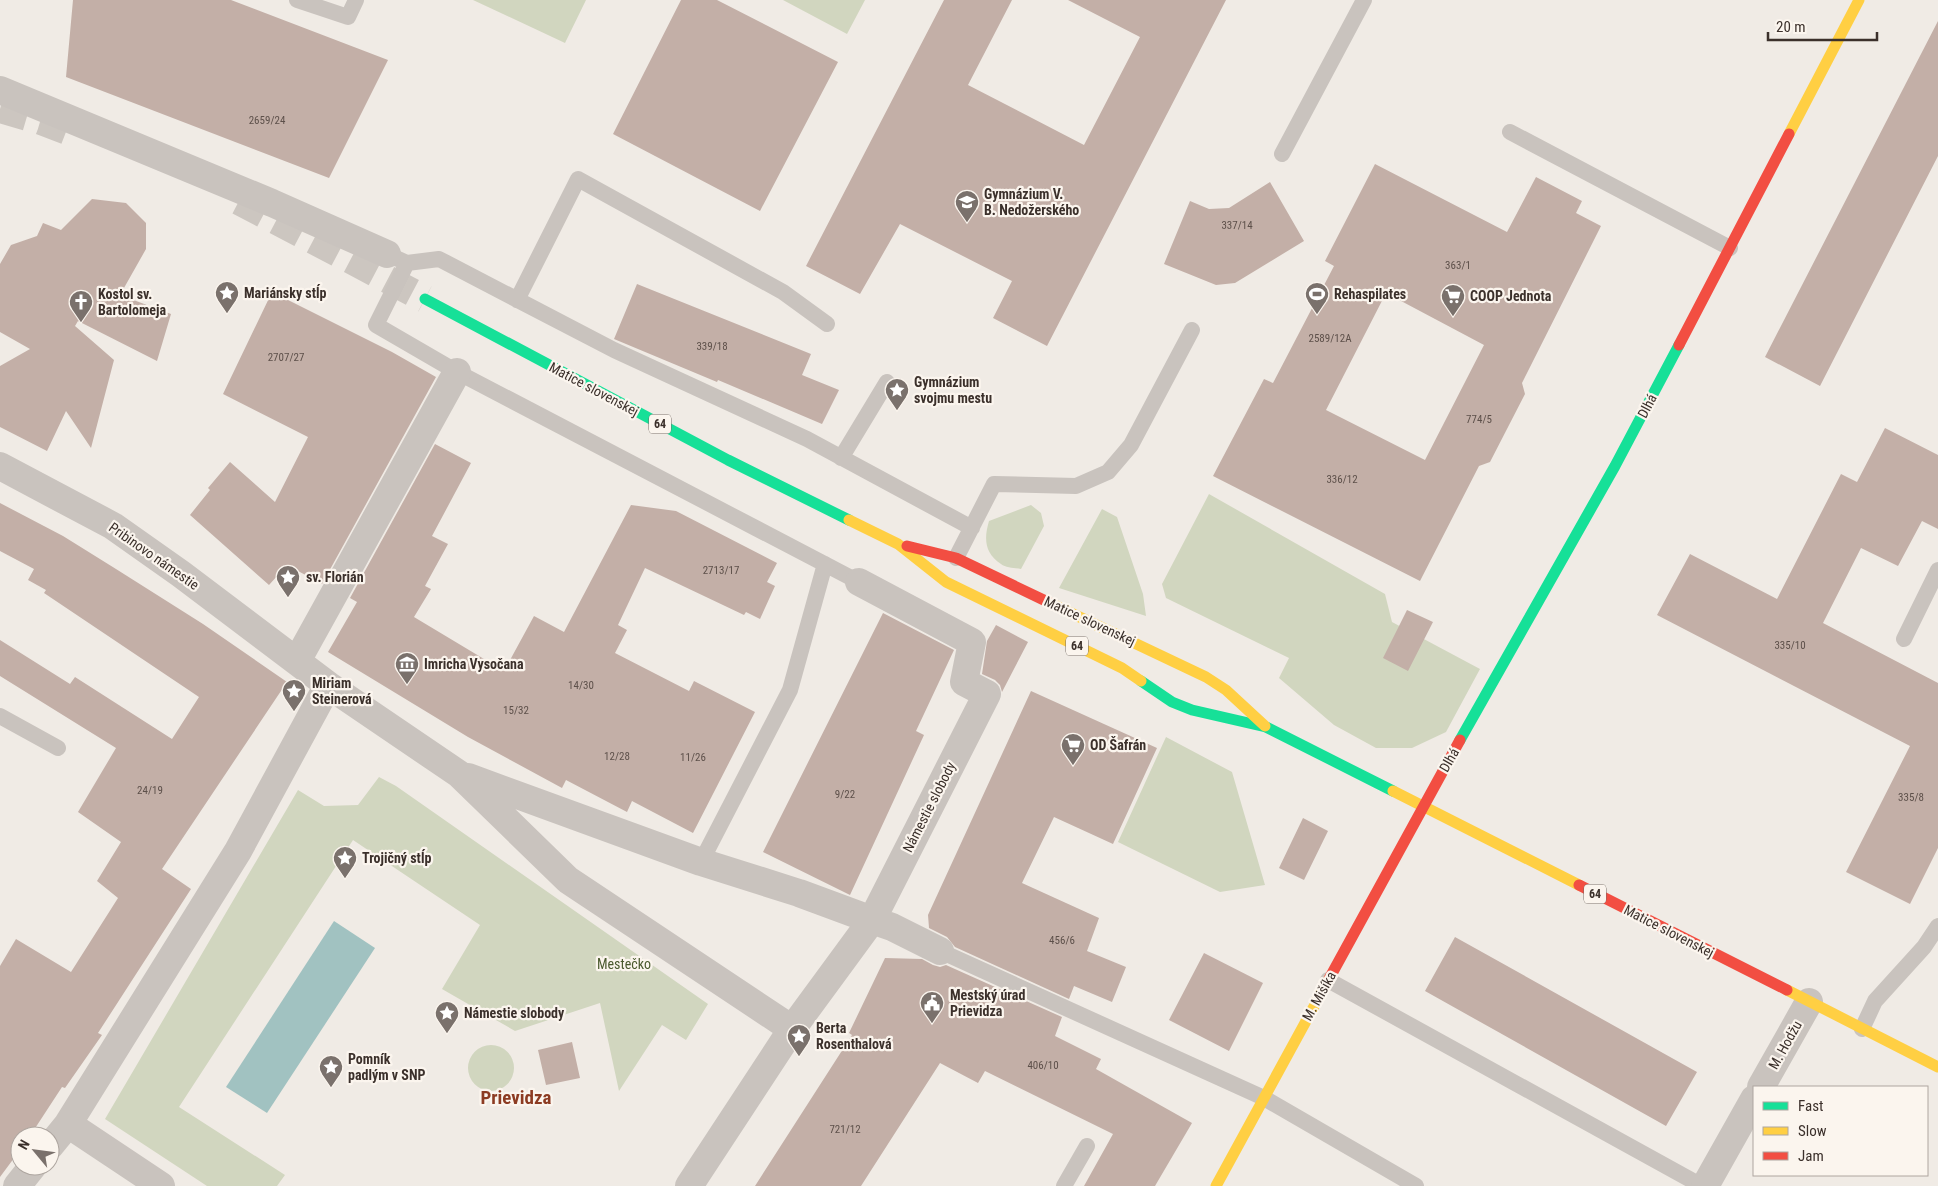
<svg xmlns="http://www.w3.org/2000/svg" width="1938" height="1186" font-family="'Roboto Condensed',sans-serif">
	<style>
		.green { fill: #d1d6bf }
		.water { fill: #a1c2c1 }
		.building { fill: #c3afa7; fill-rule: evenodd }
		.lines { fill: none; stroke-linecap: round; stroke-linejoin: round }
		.primary-tunnel { stroke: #ccc6c0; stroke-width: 28; stroke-dasharray: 28 14; stroke-linecap: butt }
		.lane { stroke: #c9c3be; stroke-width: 16 }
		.street { stroke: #c9c3be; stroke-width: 28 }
		.fast { stroke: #16e098; stroke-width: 11 }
		.slow { stroke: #ffcf43; stroke-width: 11 }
		.jam { stroke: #f24e42; stroke-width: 11 }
		.labels { text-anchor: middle; stroke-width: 4.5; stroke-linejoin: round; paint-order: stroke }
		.number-label { font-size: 11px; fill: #5d504a }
		.shield { fill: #fbf5ee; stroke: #756b66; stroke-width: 1 }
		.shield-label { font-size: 12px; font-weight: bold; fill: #3b302b }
		.poi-label { font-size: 14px; font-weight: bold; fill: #3b302b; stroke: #fbf5ee; text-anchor: start }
		.street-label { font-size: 14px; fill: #3b302b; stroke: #fbf5ee }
		.park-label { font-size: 14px; fill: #4a5a2e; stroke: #fbf5ee }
		.district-label { font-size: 19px; font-weight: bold; fill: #8c3b22; stroke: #fbf5ee }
	</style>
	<rect width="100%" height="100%" fill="#f0ebe5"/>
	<path class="green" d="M473,0H586L565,43Z
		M783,0H865L847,34Z
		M1209,494L1385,594L1392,622L1480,669L1446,732L1412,748H1376L1334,725L1279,678L1289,658L1166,598L1162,584Z
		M1031,505L1041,513L1044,526L1021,569C1015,568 1006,568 1001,564C984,553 984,538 989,521Z
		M1102,509L1117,517L1143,594L1146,616L1059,588Z
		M1166,737L1232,772L1265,885L1220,892L1118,842Z
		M379,777L396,786L708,1004L686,1040L662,1025L619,1091L600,1003L515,1031L442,989L480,925L353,840L179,1107L285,1175L277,1186H207L105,1119L298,790L324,806L358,805Z
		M468 1068a23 23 0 1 1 46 0a23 23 0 1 1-46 0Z"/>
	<path class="water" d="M334,921L375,948L267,1113L226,1087Z"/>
	<path class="building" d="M73,0H231L388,60L329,178L66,77Z
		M681,0H717L838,62L760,211L613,134Z
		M944,0H1012L968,85L1084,145L1140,37L1068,0H1226L1047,346L993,318L1012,281L900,224L860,294L806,266Z
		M1938,21V156L1820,386L1765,357Z
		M1375,164L1507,232L1536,177L1582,201L1576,213L1601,226L1522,383L1525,394L1490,462L1479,466L1420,581L1213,476L1264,379L1273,383L1334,266L1325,261ZM1386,293L1484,345L1425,460L1326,410Z
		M1270,182L1304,241L1235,283L1216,285L1164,264L1190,201L1209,209L1229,208Z
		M92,199L126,203L146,223V249L120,295L171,314L157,361L78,321L75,326L114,360L91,448L66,411L47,451L0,427V366L30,349L0,332V264L11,245L37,236L43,223L61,230Z
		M637,284L811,354L802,375L839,390L822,424L718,380L717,382L614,339Z
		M272,292L392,352L436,377L322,584L287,565L269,585L190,515L210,490L208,488L230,462L275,502L308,437L223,394Z
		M1885,428L1938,455V529L1922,521L1898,566L1861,548L1823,623L1938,683V848L1910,904L1846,872L1910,746L1657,615L1690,554L1777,599L1841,474L1857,482Z
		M435,444L471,463L432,536L448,544L425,586L431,589L414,617L504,671L534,616L564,632L631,505L676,511L777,563L767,582L775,586L760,619L746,612L744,615L645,568L618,625L627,630L615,653L689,691L694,681L755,712L693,833L632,801L627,812L566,780L562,788L468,737L328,652L357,602L350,598Z
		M0,503L63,536L116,569L203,624L287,682L162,869L191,889L98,1033L102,1035L65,1088L62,1087L30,1136H20V1150L0,1177V966L16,939L71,972L118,898L97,881L121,842L78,812L116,748L0,676V640L70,684L75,677L172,739L199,697L44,593L46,590L28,580L34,569L0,551Z
		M1407,610L1433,622L1408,671L1383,658Z
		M883,613L954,650L916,731L924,735L850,895L763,852Z
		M996,625L1028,642L1002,692L1000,685L995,680L982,674L987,641Z
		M1031,691L1157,748L1113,844L1054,817L1022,883L1099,918L1087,951L1126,967L1112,1002L1074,986L1069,999L955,947L947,937L929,928L928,915Z
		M1303,818L1328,831L1304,880L1279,868Z
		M1455,937L1697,1072L1666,1126L1425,991Z
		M1204,953L1263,983L1229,1051L1169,1020Z
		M885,958L922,959L933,965L940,967L946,965L1062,1017L1055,1036L1101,1059L1096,1069L1192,1123L1155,1186H1084L1113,1134L985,1071L978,1083L940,1063L861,1186H755L852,1035L849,1033Z
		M572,1042L580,1078L546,1085L538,1050Z"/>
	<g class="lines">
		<path class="primary-tunnel" d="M0,109L41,121L67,131
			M239,201L425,299"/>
		<path class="lane" d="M297,0L348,17L356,0
			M1510,132L1730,248
			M1282,154L1364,0
			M387,254L407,263L439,259L614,350L807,439L972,528
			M407,263L376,325L457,372L859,582
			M517,300L578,179L783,292L827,324
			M841,458L887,382
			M956,558L994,484L1076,486L1108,472L1131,445L1192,330
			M1904,639L1938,570
			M0,716L58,748
			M701,862L790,690L825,564
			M940,951L1264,1098L1416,1186
			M1328,980L1702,1186
			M1862,1029L1875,1001L1924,947L1938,926
			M1064,1186L1087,1146"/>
		<path class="street" d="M0,90L272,203L387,254
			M0,466L113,526L181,574L328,685
			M297,661L457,372
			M468,777L701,862L799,893L872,920L892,927L940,951
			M1761,1087L1809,1002
			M50,1146L68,1124
			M17,1186L33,1166
			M161,1186L68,1124L238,851L328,685L459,774L568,880L792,1029
			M689,1186L792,1029L872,920L987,694L964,682L972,642L859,582
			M1705,1186L1754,1099"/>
		<path class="fast" d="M425,299L728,460L849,520
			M1141,681L1172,702L1192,710L1266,727L1393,791
			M1460,740L1615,466L1679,345"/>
		<path class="slow" d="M1789,134L1859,0
			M849,520L898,544L946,582L1122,668L1141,681
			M1050,603L1206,677L1226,690L1265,726
			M1393,791L1579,885
			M1787,990L1938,1067
			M1216,1186L1329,979"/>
		<path class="jam" d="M1679,345L1789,134
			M907,546L956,558L1050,603
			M1579,885L1787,990
			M1329,979L1460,740"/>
	</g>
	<defs>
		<g id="school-pin" transform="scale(1.25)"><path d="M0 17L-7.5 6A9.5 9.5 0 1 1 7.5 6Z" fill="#7a716c" stroke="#fbf5ee"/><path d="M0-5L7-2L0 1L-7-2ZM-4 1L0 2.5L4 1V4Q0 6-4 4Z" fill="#fff"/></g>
		<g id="sight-pin" transform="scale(1.25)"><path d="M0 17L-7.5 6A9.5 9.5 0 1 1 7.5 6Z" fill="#7a716c" stroke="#fbf5ee"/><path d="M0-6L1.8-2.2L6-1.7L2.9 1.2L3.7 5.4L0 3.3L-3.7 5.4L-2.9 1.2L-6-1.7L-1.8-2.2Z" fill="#fff"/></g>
		<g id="stadium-pin" transform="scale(1.25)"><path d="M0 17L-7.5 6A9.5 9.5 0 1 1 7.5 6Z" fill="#7a716c" stroke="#fbf5ee"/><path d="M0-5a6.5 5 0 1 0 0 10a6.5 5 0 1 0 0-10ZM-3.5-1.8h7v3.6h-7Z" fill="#fff"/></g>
		<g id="supermarket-pin" transform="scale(1.25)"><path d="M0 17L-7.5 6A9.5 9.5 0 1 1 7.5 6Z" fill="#7a716c" stroke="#fbf5ee"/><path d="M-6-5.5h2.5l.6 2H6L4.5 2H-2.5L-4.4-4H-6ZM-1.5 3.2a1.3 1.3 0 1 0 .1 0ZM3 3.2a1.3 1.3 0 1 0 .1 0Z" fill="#fff"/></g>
		<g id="church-pin" transform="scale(1.25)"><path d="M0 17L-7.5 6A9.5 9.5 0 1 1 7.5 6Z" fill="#7a716c" stroke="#fbf5ee"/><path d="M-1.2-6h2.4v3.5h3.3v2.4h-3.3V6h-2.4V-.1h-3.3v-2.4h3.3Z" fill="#fff"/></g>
		<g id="museum-pin" transform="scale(1.25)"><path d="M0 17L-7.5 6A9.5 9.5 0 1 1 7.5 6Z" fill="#7a716c" stroke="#fbf5ee"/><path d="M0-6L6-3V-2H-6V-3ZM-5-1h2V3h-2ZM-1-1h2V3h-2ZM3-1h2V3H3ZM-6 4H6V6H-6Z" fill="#fff"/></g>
		<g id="civic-pin" transform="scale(1.25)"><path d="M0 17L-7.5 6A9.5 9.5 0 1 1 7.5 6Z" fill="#7a716c" stroke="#fbf5ee"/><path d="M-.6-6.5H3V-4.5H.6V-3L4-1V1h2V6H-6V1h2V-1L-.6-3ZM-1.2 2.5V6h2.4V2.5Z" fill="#fff"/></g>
	</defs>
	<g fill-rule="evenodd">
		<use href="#school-pin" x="967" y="202"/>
		<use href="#sight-pin" x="227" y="293"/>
		<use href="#stadium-pin" x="1317" y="294"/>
		<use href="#supermarket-pin" x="1453" y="296"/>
		<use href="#church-pin" x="81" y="302"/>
		<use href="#sight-pin" x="897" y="390"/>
		<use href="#sight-pin" x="288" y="577"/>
		<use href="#museum-pin" x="407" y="664"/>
		<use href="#sight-pin" x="294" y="691"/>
		<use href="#supermarket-pin" x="1073" y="745"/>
		<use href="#sight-pin" x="345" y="858"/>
		<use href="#civic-pin" x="932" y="1003"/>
		<use href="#sight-pin" x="447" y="1013"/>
		<use href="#sight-pin" x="799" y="1036"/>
		<use href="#sight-pin" x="331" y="1067"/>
	</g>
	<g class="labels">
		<g class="number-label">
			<text x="267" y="124">2659/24</text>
			<text x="1237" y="229">337/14</text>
			<text x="1458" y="269">363/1</text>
			<text x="1330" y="342">2589/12A</text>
			<text x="712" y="350">339/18</text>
			<text x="286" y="361">2707/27</text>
			<text x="1479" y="423">774/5</text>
			<text x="1342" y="483">336/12</text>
			<text x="721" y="574">2713/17</text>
			<text x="1790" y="649">335/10</text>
			<text x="581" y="689">14/30</text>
			<text x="516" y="714">15/32</text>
			<text x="617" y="760">12/28</text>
			<text x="693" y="761">11/26</text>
			<text x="150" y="794">24/19</text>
			<text x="845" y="798">9/22</text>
			<text x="1911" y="801">335/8</text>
			<text x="1062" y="944">456/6</text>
			<text x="1043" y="1069">406/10</text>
			<text x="845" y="1133">721/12</text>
		</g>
		<g class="shield">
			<rect x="649" y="414.5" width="22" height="19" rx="4"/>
			<rect x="1066" y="636.5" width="22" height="19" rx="4"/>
			<rect x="1584" y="884.5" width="22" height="19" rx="4"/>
		</g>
		<g class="shield-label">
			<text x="660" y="428">64</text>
			<text x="1077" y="650">64</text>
			<text x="1595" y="898">64</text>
		</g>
		<g class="poi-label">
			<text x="984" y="199">Gymnázium V.<tspan x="984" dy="16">B. Nedožerského</tspan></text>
			<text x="244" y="298">Mariánsky stĺp</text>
			<text x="98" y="299">Kostol sv.<tspan x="98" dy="16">Bartolomeja</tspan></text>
			<text x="1334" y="299">Rehaspilates</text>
			<text x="1470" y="301">COOP Jednota</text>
			<text x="914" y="387">Gymnázium<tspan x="914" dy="16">svojmu mestu</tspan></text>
			<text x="306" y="582">sv. Florián</text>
			<text x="424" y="669">Imricha Vysočana</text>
			<text x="312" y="688">Miriam<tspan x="312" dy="16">Steinerová</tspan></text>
			<text x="1090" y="750">OD Šafrán</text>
			<text x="362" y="863">Trojičný stĺp</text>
			<text x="950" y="1000">Mestský úrad<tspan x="950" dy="16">Prievidza</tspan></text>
			<text x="464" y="1018">Námestie slobody</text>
			<text x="816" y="1033">Berta<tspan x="816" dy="16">Rosenthalová</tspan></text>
			<text x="348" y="1064">Pomník<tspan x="348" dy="16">padlým v SNP</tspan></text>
		</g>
		<g class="street-label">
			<text transform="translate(594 389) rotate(28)" y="5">Matice slovenskej</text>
			<text transform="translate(1647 406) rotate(-62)" y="5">Dlhá</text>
			<text transform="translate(154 556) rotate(35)" y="5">Pribinovo námestie</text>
			<text transform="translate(1090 621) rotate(25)" y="5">Matice slovenskej</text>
			<text transform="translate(1449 760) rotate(-60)" y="5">Dlhá</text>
			<text transform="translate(929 807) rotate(-63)" y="5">Námestie slobody</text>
			<text transform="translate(1669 931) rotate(27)" y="5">Matice slovenskej</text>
			<text transform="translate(1319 996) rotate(-61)" y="5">M. Mišíka</text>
			<text transform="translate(1785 1045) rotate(-61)" y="5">M. Hodžu</text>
		</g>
		<g class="park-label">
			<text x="624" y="969">Mestečko</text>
		</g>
		<g class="district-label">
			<text x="516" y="1104">Prievidza</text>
		</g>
	</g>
	<rect x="1753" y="1086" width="175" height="90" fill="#fbf5ee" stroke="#aea6a0"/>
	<rect x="1763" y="1102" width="25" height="8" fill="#16e098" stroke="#aea6a0"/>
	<text x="1798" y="1111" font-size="15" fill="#3b302b">Fast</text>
	<rect x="1763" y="1127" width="25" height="8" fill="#ffcf43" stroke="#aea6a0"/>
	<text x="1798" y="1136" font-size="15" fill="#3b302b">Slow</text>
	<rect x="1763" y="1152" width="25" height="8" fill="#f24e42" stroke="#aea6a0"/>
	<text x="1798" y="1161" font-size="15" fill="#3b302b">Jam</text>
	<g transform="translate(35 1151) rotate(299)"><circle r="24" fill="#fbf5ee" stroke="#aea6a0"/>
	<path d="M0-4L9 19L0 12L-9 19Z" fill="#7a716c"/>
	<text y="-8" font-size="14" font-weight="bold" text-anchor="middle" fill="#3b302b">N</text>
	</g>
	<path d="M1768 32v8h109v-8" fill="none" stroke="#3b302b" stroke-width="2.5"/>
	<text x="1776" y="32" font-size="15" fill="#3b302b" stroke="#fbf5ee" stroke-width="4" paint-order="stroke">20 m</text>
</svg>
